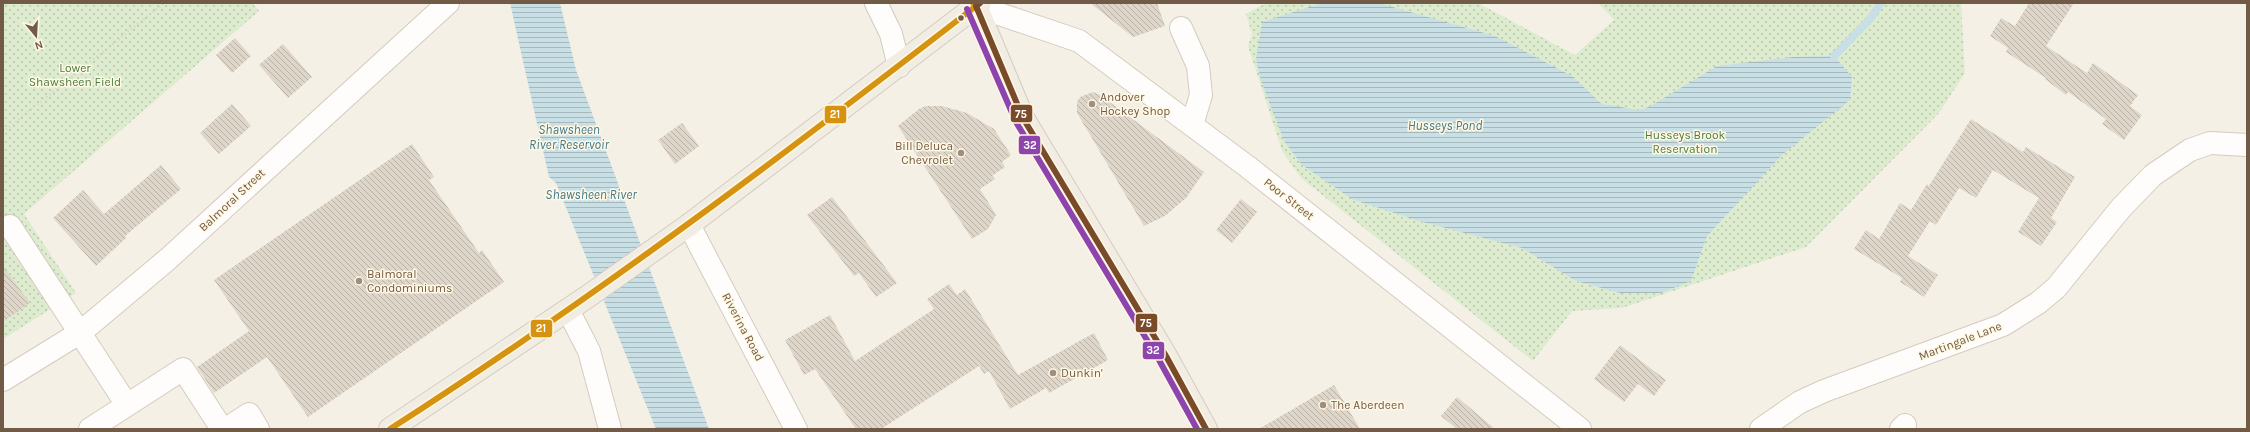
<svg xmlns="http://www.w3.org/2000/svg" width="2250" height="432" font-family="Karla,sans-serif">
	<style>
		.park { fill: url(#park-dots) }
		.water { fill: url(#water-rules) }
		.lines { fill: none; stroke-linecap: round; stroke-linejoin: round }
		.stream { stroke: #c7dfe5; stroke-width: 8 }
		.building { fill: url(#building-back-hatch) }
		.minor-casing { stroke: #d4cbc0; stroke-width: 24 }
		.major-casing { stroke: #d4ccc3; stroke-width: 24 }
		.path { stroke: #d6d0c8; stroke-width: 2.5; stroke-dasharray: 1 3; stroke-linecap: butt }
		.minor { stroke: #fefdfb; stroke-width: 22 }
		.major { stroke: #f2ede2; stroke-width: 22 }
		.bus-1-casing { stroke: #fff8e4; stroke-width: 9 }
		.bus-2-casing { stroke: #fff8e4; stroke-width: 9 }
		.bus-3-casing { stroke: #fff8e4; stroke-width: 9 }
		.bus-1 { stroke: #d69312; stroke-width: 6 }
		.bus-2 { stroke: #7a4b2a; stroke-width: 6 }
		.bus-3 { stroke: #8e44ad; stroke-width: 6 }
		.bus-dot { fill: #725b46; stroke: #fff8e4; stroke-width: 1.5 }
		.poi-dot { fill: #a08f7e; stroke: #fff8e4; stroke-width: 1.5 }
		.labels { text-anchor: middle; stroke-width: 3; stroke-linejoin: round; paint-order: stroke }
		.park-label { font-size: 12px; fill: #4c7e40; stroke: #fff8e4 }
		.poi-label { font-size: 12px; fill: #725b46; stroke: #fff8e4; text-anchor: start }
		.street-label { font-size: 12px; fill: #725b46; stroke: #fff8e4 }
		.water-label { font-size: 13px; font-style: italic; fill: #42788d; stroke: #fff8e4 }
		.line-badge { stroke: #fff8e4; stroke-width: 1.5 }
		.badge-label { font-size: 11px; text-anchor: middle; font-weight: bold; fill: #fff }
	</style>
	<defs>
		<pattern id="park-dots" width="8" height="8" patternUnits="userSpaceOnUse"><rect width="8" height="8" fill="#ddeccf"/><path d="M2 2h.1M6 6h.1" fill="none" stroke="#b8c2aa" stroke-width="1.8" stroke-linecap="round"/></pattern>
		<pattern id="water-rules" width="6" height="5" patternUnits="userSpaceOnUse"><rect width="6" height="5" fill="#c7dfe5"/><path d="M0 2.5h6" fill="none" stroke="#a6b8bb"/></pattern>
		<pattern id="building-back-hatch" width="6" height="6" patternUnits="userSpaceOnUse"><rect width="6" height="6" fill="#dfd6ca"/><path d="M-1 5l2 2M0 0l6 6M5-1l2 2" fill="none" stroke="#b9b1a6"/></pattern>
	</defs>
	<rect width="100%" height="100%" fill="#f5f0e5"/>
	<path class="park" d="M3,3H252L259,11L24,214L76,293L3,339Z
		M1266,3H1478L1575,55L1614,20L1598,3H1961L1965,73L1939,113L1806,247L1622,308L1572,311L1533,361L1302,179L1282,151L1248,46L1252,34L1246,14Z"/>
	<path class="water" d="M510,3H560L576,70L709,429H656L556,183L549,177Z
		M1322,3L1382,4L1495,36L1572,76L1602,104L1639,110L1649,107L1717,66L1793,57L1834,56L1852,77L1850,100L1782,155L1707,236L1691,281L1661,293H1620L1576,281L1522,248L1419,221L1352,199L1302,165L1284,141L1261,81L1256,59L1262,22Z"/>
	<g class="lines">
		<path class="stream" d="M1834,56L1870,19L1881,3"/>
	</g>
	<path class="building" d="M1090,3H1157L1165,26L1133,37Z
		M2029,3H2074L2046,46L2087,73L2093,63L2138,95L2130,106L2142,115L2124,140L2102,124L2106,119L2068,92L2066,95L2045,79L2046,78L2006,52L2008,48L1990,36L2001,18L2015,26Z
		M235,38L251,56L232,73L216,55Z
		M283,44L312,77L288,98L259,65Z
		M1093,92L1100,95L1204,172L1186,198L1165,216L1144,226L1077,113V102L1080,97Z
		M232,104L251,126L219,154L200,133Z
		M926,106H942L967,113L994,129L1011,155L1002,162L1005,167L992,176L995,179L980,189L996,215L988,229L972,239L898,126L919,109Z
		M1971,119L2023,152L2026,147L2075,177L2051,218L2057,222L2041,246L2018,232L2039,198L1993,170L1976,198L1959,188L1936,225L1930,221L1908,256L1938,275L1924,297L1900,282L1902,278L1854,249L1866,230L1879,239L1900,203L1911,210L1927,184L1929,186Z
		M682,123L699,146L675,164L658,140Z
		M412,144L434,177L429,180L479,253L482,250L504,282L308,417L267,357L214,393L197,367L249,331L214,280Z
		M161,165L181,189L125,236L126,238L96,266L53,218L83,190L104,214Z
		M832,197L897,283L876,297L859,273L854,276L807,215Z
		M1241,199L1257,212L1232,243L1216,230Z
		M3,266L30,303L3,322Z
		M949,284L957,295L965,289L1018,375L1094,333L1108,360L1049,393L1046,388L1010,409L989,371L984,374L979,366L881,429H856L815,369L804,375L785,340L830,315L855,361L934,309L927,299Z
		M1620,345L1666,380L1654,396L1638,384L1624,402L1594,379Z
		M1334,385L1360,429H1259Z
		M1457,397L1495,429H1457L1441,416Z"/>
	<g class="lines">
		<g class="minor-casing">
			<path id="minor" d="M876,3L891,34L899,66
				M976,6L1079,41L1248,167L1580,429
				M1181,28L1198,66L1201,95L1192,125
				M689,225L796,429
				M10,226L127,405
				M568,310L589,351L610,429
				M3,380L81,332L168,259L448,3
				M90,429L183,369L222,429
				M226,429L249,414L258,429
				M1761,429L1800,402L1824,391L2003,325L2038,303L2056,288L2121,208L2153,175L2190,150L2210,143L2247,145
				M1901,429L1905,425"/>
		</g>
		<g class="major-casing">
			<path id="major" d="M973,3L976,6L1023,118L1166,356L1206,429
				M390,429L587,297L689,225L980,3"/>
		</g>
		<path class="path" d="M3,132L164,3"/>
		<use href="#minor" class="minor"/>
		<use href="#major" class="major"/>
		<g class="bus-1-casing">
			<path id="bus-1" d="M390,429C593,299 785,154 976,6L973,3"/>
		</g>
		<g class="bus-2-casing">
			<path id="bus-2" d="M980,3L976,6L1023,118L1166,356L1206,429"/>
		</g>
		<g class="bus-3-casing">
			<path id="bus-3" d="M967,9L1016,122L1159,360L1197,429"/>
		</g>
		<use href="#bus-1" class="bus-1"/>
		<use href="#bus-2" class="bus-2"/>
		<use href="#bus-3" class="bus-3"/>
	</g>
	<circle class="bus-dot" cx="961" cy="18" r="3.5"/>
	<g class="poi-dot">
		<circle cx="1092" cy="104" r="4"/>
		<circle cx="961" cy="153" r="4"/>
		<circle cx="359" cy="281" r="4"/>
		<circle cx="1053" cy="373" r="4"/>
		<circle cx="1323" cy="405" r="4"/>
	</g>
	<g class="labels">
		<g class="park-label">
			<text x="75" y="72">Lower<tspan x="75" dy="14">Shawsheen Field</tspan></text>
			<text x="1685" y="139">Husseys Brook<tspan x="1685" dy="14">Reservation</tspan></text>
		</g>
		<g class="poi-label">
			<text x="1100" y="101">Andover<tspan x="1100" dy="14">Hockey Shop</tspan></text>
			<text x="953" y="150" text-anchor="end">Bill Deluca<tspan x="953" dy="14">Chevrolet</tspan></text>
			<text x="367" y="278">Balmoral<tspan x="367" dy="14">Condominiums</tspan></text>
			<text x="1061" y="377">Dunkin'</text>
			<text x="1331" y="409">The Aberdeen</text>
		</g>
		<g class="street-label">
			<text transform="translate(1289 199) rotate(38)" y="4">Poor Street</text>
			<text transform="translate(232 200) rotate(-43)" y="4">Balmoral Street</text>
			<text transform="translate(743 327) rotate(62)" y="4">Riverina Road</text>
			<text transform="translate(1960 341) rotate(-21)" y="4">Martingale Lane</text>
		</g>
		<g class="water-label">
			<text x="1445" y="130">Husseys Pond</text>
			<text x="569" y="134">Shawsheen<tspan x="569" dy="15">River Reservoir</tspan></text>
			<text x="591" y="199">Shawsheen River</text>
		</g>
	</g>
	<g class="line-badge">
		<rect x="1010" y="104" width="23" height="19" rx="4" fill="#7a4b2a"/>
		<rect x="824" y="105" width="23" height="19" rx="4" fill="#d69312"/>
		<rect x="1018" y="135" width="23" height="20" rx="4" fill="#8e44ad"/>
		<rect x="1135" y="313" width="23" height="20" rx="4" fill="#7a4b2a"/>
		<rect x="530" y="319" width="23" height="19" rx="4" fill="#d69312"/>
		<rect x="1142" y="341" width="23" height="19" rx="4" fill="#8e44ad"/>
	</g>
	<g class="badge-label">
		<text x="1021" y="118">75</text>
		<text x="835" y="118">21</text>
		<text x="1030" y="149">32</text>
		<text x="1146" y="327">75</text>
		<text x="541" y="332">21</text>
		<text x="1153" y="354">32</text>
	</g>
	<rect width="2250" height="432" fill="none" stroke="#725b46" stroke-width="8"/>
	<g transform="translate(36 36) rotate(162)" stroke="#fff8e4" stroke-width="3" paint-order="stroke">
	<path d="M0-3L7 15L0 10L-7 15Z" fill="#725b46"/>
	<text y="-6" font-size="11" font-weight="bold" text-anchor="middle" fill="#725b46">N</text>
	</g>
</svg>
